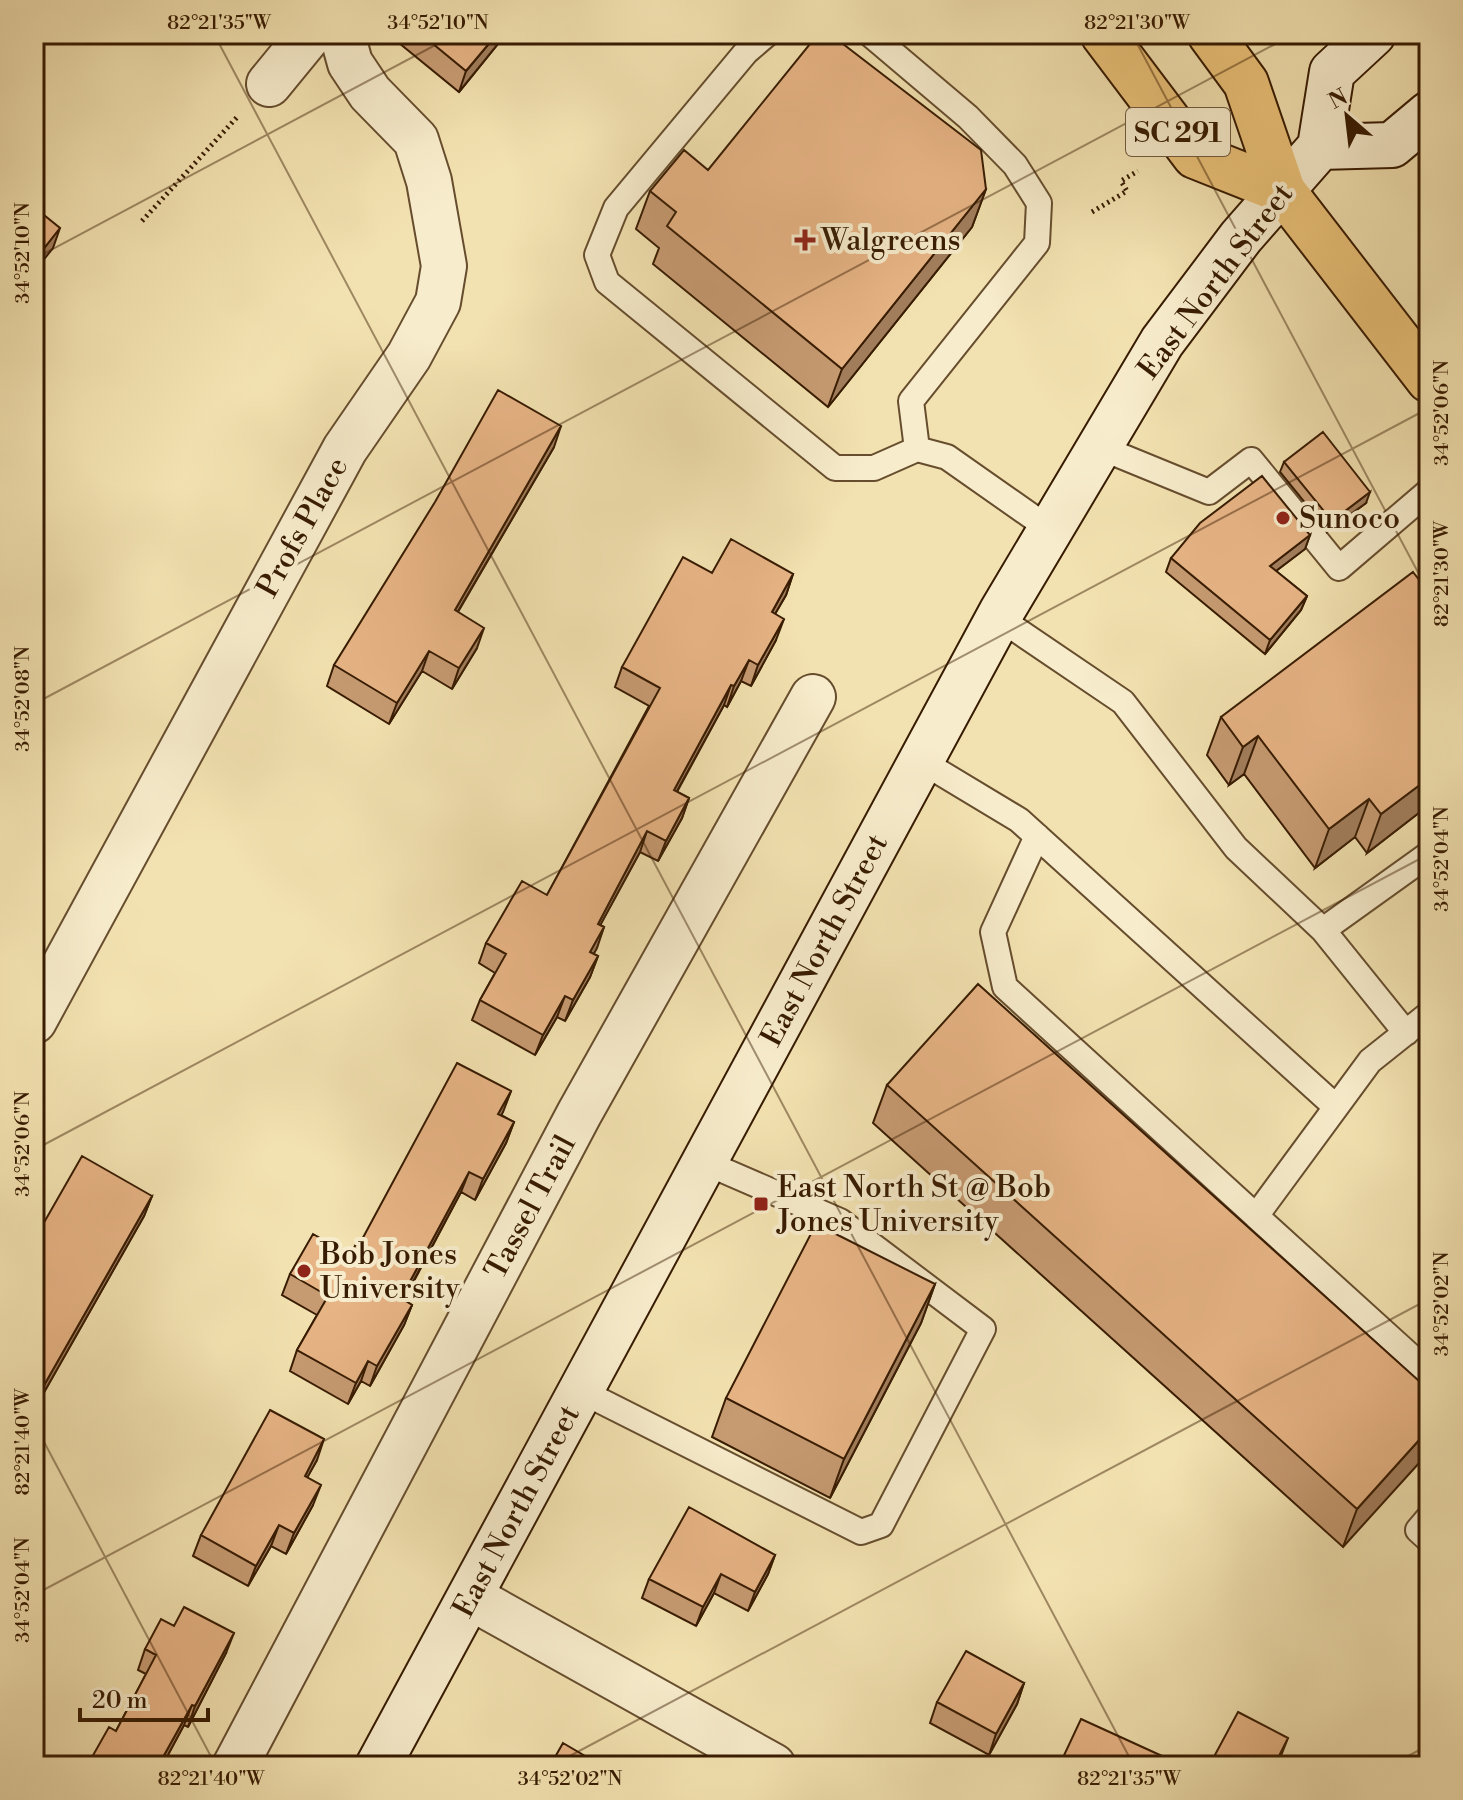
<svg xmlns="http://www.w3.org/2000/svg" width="1463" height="1800" font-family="'Libre Bodoni',serif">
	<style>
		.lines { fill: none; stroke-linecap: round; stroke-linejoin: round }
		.service-casing { stroke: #664d2e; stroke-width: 28 }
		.minor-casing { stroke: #664d2e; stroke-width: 48 }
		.secondary-casing { stroke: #371b02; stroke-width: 48 }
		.primary-casing { stroke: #371b02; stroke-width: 48 }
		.path { stroke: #371b02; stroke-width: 5; stroke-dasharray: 2 4; stroke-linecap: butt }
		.service { stroke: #f7eccc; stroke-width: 24 }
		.minor { stroke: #f7eccc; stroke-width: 44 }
		.secondary { stroke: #f7eccc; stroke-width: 44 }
		.primary { stroke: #eac178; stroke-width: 44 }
		.wall { fill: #c79b72; stroke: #371b02; stroke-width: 2 }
		.shaded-wall { fill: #a27e5d; stroke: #371b02; stroke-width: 2 }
		.building { fill: #e7b485; stroke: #371b02; stroke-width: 2 }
		.ticks { fill: none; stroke: #371b02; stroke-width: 2; stroke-opacity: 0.45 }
		.poi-dot { fill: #8f2418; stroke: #f7eccc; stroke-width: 3 }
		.labels { text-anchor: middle; stroke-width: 8; stroke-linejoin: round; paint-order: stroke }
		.shield { fill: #f7eccc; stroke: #715a3f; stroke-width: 2 }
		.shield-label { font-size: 28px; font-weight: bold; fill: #371b02 }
		.poi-label { font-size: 30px; fill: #371b02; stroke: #f7eccc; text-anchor: start }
		.street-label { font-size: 30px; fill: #371b02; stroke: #f7eccc }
		.neatline { fill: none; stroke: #371b02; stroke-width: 3 }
		.ticks-label { font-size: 20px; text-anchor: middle; fill: #371b02 }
	</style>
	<rect width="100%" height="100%" fill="#f3e2b1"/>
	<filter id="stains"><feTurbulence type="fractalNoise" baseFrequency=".0025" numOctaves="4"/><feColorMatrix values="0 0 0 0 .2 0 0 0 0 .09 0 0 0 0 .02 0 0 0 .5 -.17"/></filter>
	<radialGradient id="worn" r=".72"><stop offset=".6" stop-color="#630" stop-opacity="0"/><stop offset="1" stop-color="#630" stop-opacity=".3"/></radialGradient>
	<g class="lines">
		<g class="service-casing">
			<path id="service" d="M767,34L746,52L616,208L597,255L607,282L835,468H874L917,449L947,457L1051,530
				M870,34L968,117L1015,165L1039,203L1037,243L911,401L917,449
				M1099,447L1209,492L1251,460L1339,568L1429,491
				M999,618L1123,702L1236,848L1323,930L1406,1033
				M921,761L1019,820L1336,1107
				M1037,836L993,932L1005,987L1256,1216L1370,1061L1429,1014
				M1323,930L1429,854
				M1256,1216L1429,1373
				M581,1391L861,1532L881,1525L983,1329L840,1221L704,1162
				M1429,1517L1418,1530L1429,1540"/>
		</g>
		<g class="minor-casing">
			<path id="minor" d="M269,84L310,34
				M34,1021L345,449L409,356L438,302L444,266L429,181L416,140L370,93L350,63L342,34
				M470,1597L773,1766
				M235,1766L579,1114L813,697"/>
		</g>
		<g class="secondary-casing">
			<path id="secondary" d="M1320,147L1392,145L1429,114
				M378,1766L1002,611L1162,342L1241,237L1320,147L1332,72L1373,34"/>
		</g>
		<g class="primary-casing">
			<path id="primary" d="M1103,34L1195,156L1283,191
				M1210,34L1246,83L1283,191L1429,380"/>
		</g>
		<path class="path" d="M1092,212L1127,191L1121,181L1138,171
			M142,221L239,115"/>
		<use href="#service" class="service"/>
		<use href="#minor" class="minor"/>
		<use href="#secondary" class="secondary"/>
		<use href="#primary" class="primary"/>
	</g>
	<path class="wall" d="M388,34H506L459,92Z
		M708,170L986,189L972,227L828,407L653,264L659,248L636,229L650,191Z
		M554,447L458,612L477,648L452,689L422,671L389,724L327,686L334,665Z
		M1284,462L1366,503L1328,531L1280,472Z
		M1310,535L1305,549L1276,571L1307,596L1301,610L1265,654L1166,572L1171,558Z
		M712,573L793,574L786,595L775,614L776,640L751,686L741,681L727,707L724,705L677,792L689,798L682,818L658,861L640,852L600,925L604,927L593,954L598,956L590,977L565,1021L557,1017L535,1055L472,1020L480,1000L495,973L479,963L486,943L547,895L649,706L615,687L622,667Z
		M1221,717L1429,805L1367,853L1355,837L1315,868L1244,774L1229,785L1207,755Z
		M887,1085L1429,1390L1343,1547L873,1123Z
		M511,1091L501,1115L514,1122L506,1143L475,1200L461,1192L404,1300L412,1305L404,1325L370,1386L361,1381L348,1404L290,1371L297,1350L317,1315L282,1295L290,1274L350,1255Z
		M152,1196L144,1216L34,1410V1240Z
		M935,1284L921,1323L830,1498L712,1437L726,1398Z
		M317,1460L307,1477L313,1505L286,1554L271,1546L248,1586L193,1556L201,1535Z
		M775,1555L768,1574L748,1611L714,1593L696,1626L642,1598L649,1579Z
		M145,1649L226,1653L188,1727L184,1725L162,1766H87L116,1731L146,1674L138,1670Z
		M1024,1683L1017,1704L989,1755L930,1723L937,1702Z"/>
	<path class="shaded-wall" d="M497,34H506L459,92L466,71Z
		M986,189L972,227L828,407L842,369Z
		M60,228L53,248L34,272V261Z
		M561,426L554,447L447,630L455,610Z
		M1370,492L1366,503L1328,531L1332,521Z
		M1310,535L1305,549L1264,580L1270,566Z
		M793,574L786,595L764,633L772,612Z
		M1307,596L1301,610L1265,654L1270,640Z
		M784,619L776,640L751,686L758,665Z
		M484,628L477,648L452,689L459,668Z
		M429,651L422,671L389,724L397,703Z
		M749,660L741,681L727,707L734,686Z
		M731,685L724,705L666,811L674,790Z
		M1258,736L1244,774L1229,785L1243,747Z
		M1429,778V805L1367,853L1381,814Z
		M689,798L682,818L658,861L666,841Z
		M1369,799L1355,837L1315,868L1329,829Z
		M647,831L640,852L590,944L598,924Z
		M604,927L597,948L583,973L590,952Z
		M598,956L590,977L565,1021L573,1000Z
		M565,996L557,1017L535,1055L543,1035Z
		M511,1091L503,1112L491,1134L498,1114Z
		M514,1122L506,1143L475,1200L483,1179Z
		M469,1172L461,1192L393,1319L401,1298Z
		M152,1196L144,1216L34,1410L39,1394Z
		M935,1284L921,1323L830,1498L844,1459Z
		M412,1305L404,1325L370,1386L377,1366Z
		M368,1361L361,1381L348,1404L356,1383Z
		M1429,1429V1452L1343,1547L1357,1509Z
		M324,1439L317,1460L297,1496L305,1476Z
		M321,1485L313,1505L286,1554L294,1533Z
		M279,1525L271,1546L248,1586L256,1566Z
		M775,1555L768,1574L748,1611L755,1592Z
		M721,1574L714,1593L696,1626L703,1607Z
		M234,1633L226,1653L188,1727L195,1706Z
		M1024,1683L1017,1704L989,1755L996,1734Z
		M192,1705L184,1725L162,1766H158Z
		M1288,1738L1277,1766H1274Z"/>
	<path class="building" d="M421,34H497L466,71Z
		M818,34H830L981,150L986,189L842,369L667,226L676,212L650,191L684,150L708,170Z
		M34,207L60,228L34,261Z
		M498,390L561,426L455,610L484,628L459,668L429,651L397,703L334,665L435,502Z
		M1323,432L1370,492L1332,521L1284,462Z
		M1262,476L1310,535L1270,566L1307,596L1270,640L1171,558L1200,523Z
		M731,539L793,574L772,612L784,619L758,665L749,660L734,686L731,685L674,790L689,798L666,841L647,831L598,924L604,927L590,952L598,956L573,1000L565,996L543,1035L480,1000L506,954L486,943L522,881L547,895L660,688L622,667L683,557L712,573Z
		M1413,572L1424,586L1429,582V778L1381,814L1369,799L1329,829L1258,736L1243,747L1221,717Z
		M978,984L1429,1390V1429L1357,1509L887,1085Z
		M457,1063L511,1091L498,1114L514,1122L483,1179L469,1172L401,1298L412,1305L377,1366L368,1361L356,1383L297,1350L328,1296L290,1274L313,1234L350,1255L356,1244L359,1245Z
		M82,1156L152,1196L39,1394L34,1391V1240Z
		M816,1224L935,1284L844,1459L726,1398Z
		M270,1410L324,1439L305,1476L321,1485L294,1533L279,1525L256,1566L201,1535Z
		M689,1507L775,1555L755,1592L721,1574L703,1607L649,1579Z
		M184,1607L234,1633L195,1706L192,1705L158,1766H87L109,1727L116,1731L156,1655L145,1649L161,1619L174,1626Z
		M966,1651L1024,1683L996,1734L937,1702Z
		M1238,1712L1288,1738L1274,1766H1209Z
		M1081,1719L1184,1766H1059Z
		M563,1743L602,1766H550Z"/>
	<path class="ticks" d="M214,34L1134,1766M1132,34L1429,593M34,259L456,34M34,704L1294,34M34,1150L1429,408M34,1423L216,1766M34,1595L1429,854M551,1766L1429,1299M1389,1766L1429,1745"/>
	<g class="poi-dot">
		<path d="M801 228h8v8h8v8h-8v8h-8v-8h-8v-8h8z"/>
		<circle cx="1283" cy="518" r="8"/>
		<rect x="753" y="1196" width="16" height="16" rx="4"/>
		<circle cx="304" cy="1271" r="8"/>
	</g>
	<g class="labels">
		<rect class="shield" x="1126" y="108" width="104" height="48" rx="6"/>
		<g class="shield-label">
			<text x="1178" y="142">SC 291</text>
		</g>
		<g class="poi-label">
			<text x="821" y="250">Walgreens</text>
			<text x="1299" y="528">Sunoco</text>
			<text x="777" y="1197">East North St @ Bob<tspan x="777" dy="34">Jones University</tspan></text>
			<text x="320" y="1264">Bob Jones<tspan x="320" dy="34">University</tspan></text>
		</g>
		<g class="street-label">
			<text transform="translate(1215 281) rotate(-53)" y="10">East North Street</text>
			<text transform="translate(302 527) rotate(-61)" y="10">Profs Place</text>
			<text transform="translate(824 940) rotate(-62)" y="10">East North Street</text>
			<text transform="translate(530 1207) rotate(-62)" y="10">Tassel Trail</text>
			<text transform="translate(516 1511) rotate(-62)" y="10">East North Street</text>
		</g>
	</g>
	<rect width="1463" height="1800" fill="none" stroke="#f3e2b1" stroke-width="88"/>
	<g transform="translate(1347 116) rotate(332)" stroke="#f7eccc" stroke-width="6" paint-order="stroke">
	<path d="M0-6L14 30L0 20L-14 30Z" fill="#371b02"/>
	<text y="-12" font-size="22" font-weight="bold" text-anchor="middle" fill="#371b02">N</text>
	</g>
	<path d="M80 1708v12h128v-12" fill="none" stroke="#371b02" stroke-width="4"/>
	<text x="92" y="1708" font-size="24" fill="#371b02" stroke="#f7eccc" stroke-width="6" paint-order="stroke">20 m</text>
	<rect x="44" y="44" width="1375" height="1712" class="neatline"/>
	<g class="ticks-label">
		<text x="219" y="29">82°21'35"W</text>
		<text x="438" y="29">34°52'10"N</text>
		<text x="1137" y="29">82°21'30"W</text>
		<text transform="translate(22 253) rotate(-90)" y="7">34°52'10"N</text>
		<text transform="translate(1441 413) rotate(-90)" y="7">34°52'06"N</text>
		<text transform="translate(1441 574) rotate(-90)" y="7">82°21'30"W</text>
		<text transform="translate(22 699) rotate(-90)" y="7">34°52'08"N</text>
		<text transform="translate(1441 859) rotate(-90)" y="7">34°52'04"N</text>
		<text transform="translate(22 1144) rotate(-90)" y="7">34°52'06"N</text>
		<text transform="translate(1441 1304) rotate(-90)" y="7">34°52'02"N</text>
		<text transform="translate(22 1442) rotate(-90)" y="7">82°21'40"W</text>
		<text transform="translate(22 1590) rotate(-90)" y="7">34°52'04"N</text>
		<text x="211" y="1785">82°21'40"W</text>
		<text x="570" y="1785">34°52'02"N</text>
		<text x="1129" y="1785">82°21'35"W</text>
	</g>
	<rect width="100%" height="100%" filter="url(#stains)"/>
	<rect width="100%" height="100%" fill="url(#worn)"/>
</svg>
